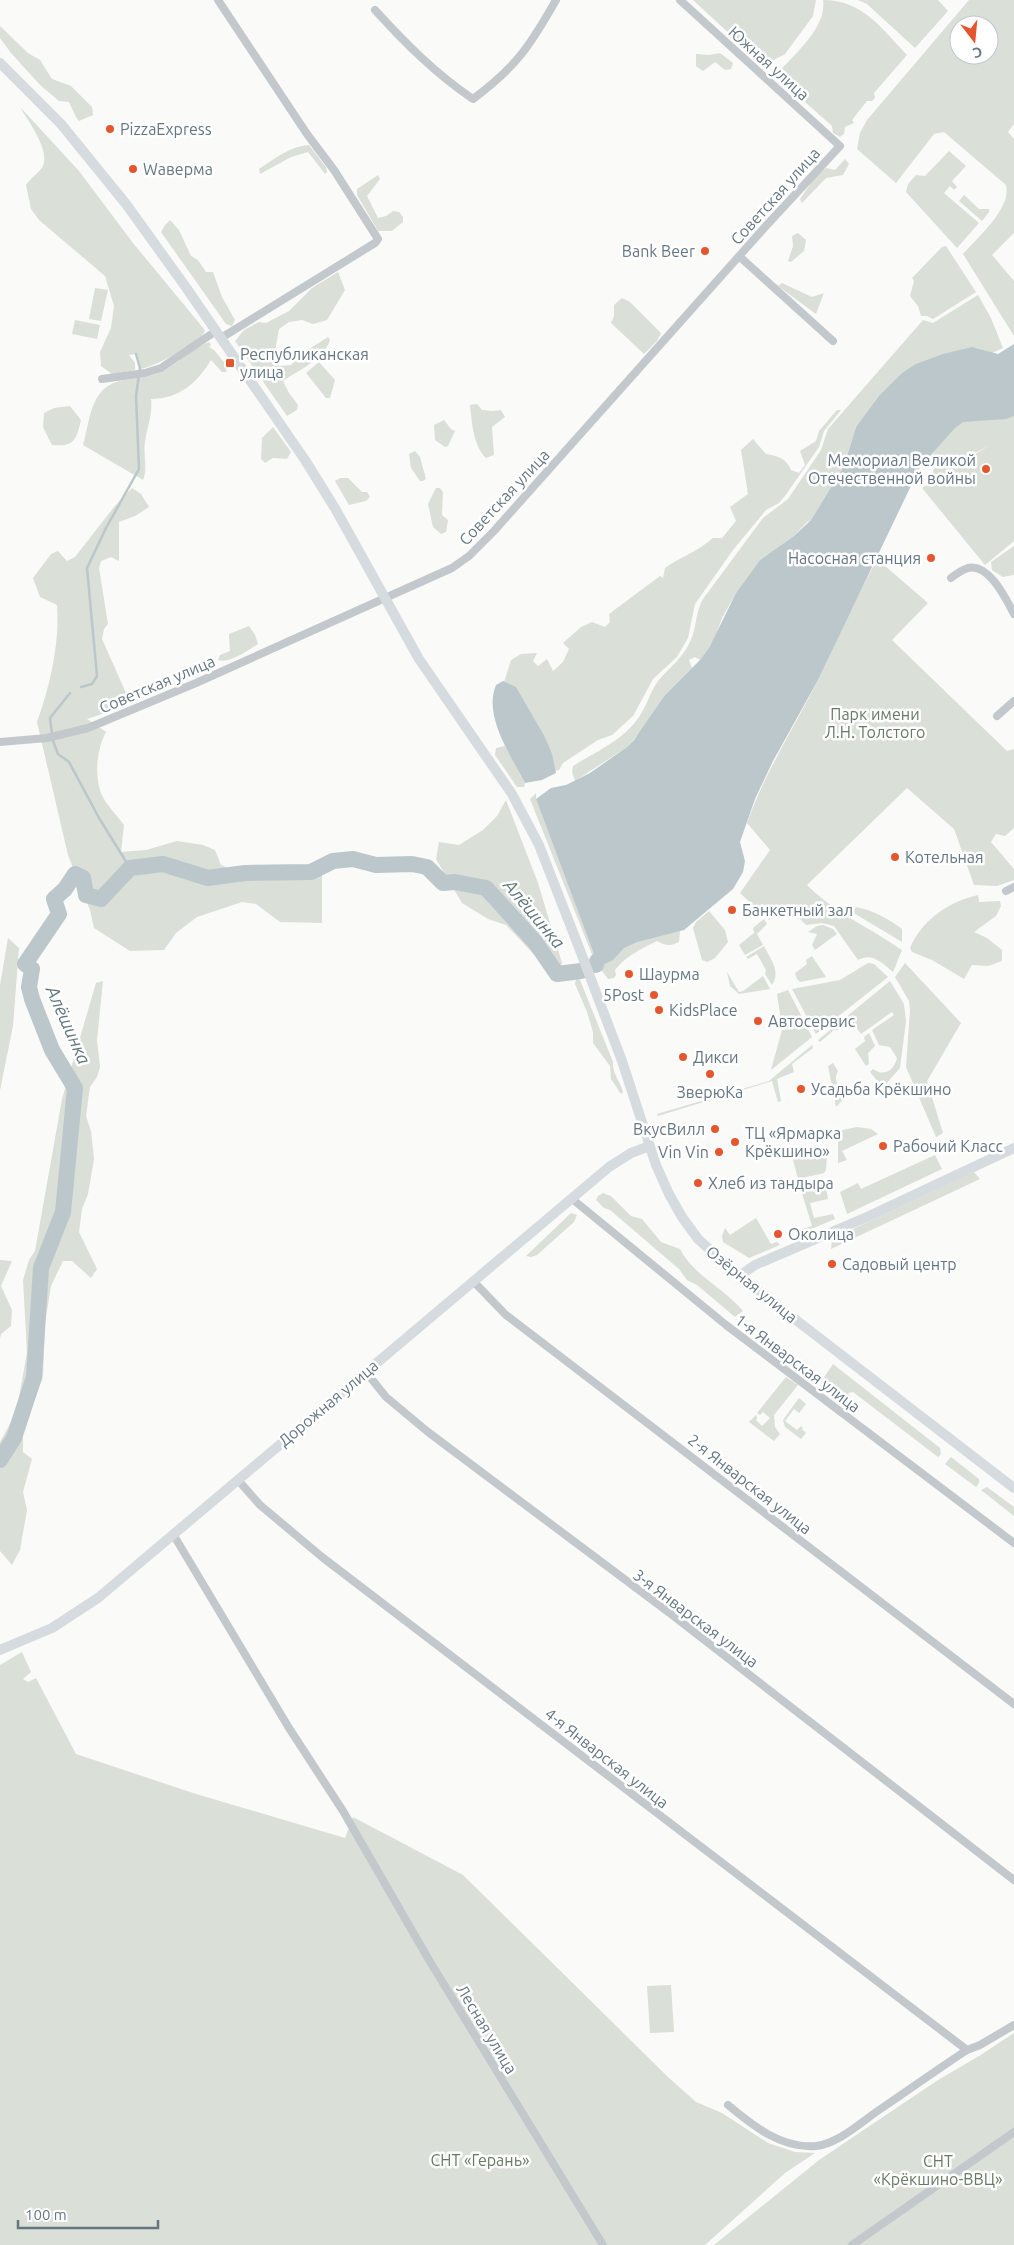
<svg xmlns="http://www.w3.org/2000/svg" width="1014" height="2245" font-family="Ubuntu,sans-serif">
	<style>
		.green { fill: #dadfd7; fill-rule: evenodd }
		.water { fill: #bbc7cb }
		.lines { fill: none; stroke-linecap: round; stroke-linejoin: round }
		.stream { stroke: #bbc7cb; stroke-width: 2.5 }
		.river { stroke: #bbc7cb; stroke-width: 16 }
		.street { stroke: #c3c8cc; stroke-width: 8 }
		.secondary { stroke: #d6dbdf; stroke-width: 10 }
		.poi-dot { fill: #e4572e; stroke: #fff; stroke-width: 2 }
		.labels { text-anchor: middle; stroke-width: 5; stroke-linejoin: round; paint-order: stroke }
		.street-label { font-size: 16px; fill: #657683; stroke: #fff }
		.poi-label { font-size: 16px; fill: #657683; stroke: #fff; text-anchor: start }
		.park-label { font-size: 16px; fill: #687a64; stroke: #fff }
		.water-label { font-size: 18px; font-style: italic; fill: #60757c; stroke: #fff }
	</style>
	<rect width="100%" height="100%" fill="#fafaf8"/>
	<path class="green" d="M693,0H816L813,16L785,54L768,63L759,61Z
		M823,0C863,0 882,29 907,55L874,93L875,98L872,101H867L852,120L854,123L845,127L844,134L840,137L833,133L832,126L777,77V74C794,54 827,28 823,0Z
		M858,0H938L948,11L915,48L867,4Z
		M969,0H1014V124L1008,132L1014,139V233L992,255L1014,281V336L963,254C977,238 1012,208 1006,185L944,132L934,134L896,183L857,149L860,133L867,120ZM959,25H989V55H959Z
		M0,26L28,53L40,60L52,79L71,86L92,107L93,115L79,121L76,117L69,102L59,101L40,85L11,53L0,38Z
		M720,53L733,63L731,69L725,70L715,62L703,71L696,66V54L709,55Z
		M20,107L79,171L133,243L204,329L205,331L201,337C182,350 163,363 141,369L137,354L129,355L135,363V370L112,374L101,366L100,352L111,328L114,306L105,276L39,220L31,209L26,185C30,179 37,174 42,168C52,152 28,121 20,107Z
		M309,145L326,167L327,172L325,174L308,152L291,157L260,174L259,169C274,159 290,146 309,145Z
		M949,151L966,166L952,181L957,187L954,190L950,186L944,193L979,223L957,248L906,192L908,184L916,175L925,176Z
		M845,159L849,164L843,175L826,178L802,203L800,199L815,177L826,168L835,170Z
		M378,175L380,179L367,196L378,218L386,216L393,211L399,212L403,217V222L392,231H378L357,195V189Z
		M964,195L979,209H989V212L982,221L959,201Z
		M170,220L179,230L191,256L198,260L206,272H213L222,297L235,320L232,326L226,324L161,232L165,225Z
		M798,233L806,240L804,251L791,262L788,261L793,246L792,236Z
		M946,246L976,292L933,319L927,316H921L918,306L910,296L914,281L912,278L942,247Z
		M338,272L345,290L327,320L313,324L302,320L289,322L279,329L275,351L279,366L291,365L306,351L328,337L330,340C324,359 299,370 283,381L289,393L298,405L297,410L287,416L235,341L244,330L259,322L266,323L289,311L312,288Z
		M782,283L812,297L824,293L816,314L778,286Z
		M95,288L108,290L101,321L89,319Z
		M978,295L991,318L1003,348L992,353L976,348L902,373L856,427L844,466L811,520L807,522L794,536L760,560L736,593L722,618L714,640L700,660L695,657L689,660L692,668L665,695L642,730L627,747L575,781L572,772L573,766C597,751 628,738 642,712C648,702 651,691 658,681C670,667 681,660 690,642C697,628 695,613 703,599L763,518L788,499L821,450L828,429L923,320L933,323Z
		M622,298L630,302L661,333L657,341L644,354L611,323L614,316V305Z
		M75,320L100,325L97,339L72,334Z
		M209,342L211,345L209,347L214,350L227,366L226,372H222L211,360C197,383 179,399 151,399C153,414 147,427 145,442C143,455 148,468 143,480L83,445C91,417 90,385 125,380C138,378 151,377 163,371C179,363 192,348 209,342Z
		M319,362L335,380L330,398H326L306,373Z
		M477,404L482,410L493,411L501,410L505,417L492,427L494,455L486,458C473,445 472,423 470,405Z
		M70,406L81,420C76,440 75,447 52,445L43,427L44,413L54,408Z
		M837,410H841L824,431L819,447L785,496L779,503L766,510L733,550L695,604L688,638L677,657L653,679L633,716L612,735L598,740L563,763L559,770L555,771L544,735L517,689L504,682L511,660L521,654L537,653L533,661L538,666L547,659L553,671L563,662L569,649L563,643L581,627L592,622L605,627L610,622L609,614L660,576L663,578L665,568C682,556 697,552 713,538H722L736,521L730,507L748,494L741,450L753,439L766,454C778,456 786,458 791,470L799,473L805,465L800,451L816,441L819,431Z
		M1014,416V541L985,565L922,488L936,479L932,475L934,468L939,466L953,468L990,445L968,457L954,461L929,457C939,447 949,429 962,422C978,415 998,422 1014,416Z
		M444,420L451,429L455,431L448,446L445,447L435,440L434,425Z
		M273,427L291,452L287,459L273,458L265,463L261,459L262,438Z
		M415,451L420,457L426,479L423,481H420L411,468L409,454Z
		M340,478H348L362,492H367L370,497L366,501L349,505L335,481Z
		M132,488L141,494L149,507L135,516L119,522V561L111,557L101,561L99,568L108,624L104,629L102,639L130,702L124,707L87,719L106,732C97,749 94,774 101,793C105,804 117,815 124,825L121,852L146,850L177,841L203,845L215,850L221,865L240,873H284L322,869V923L280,922L256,904L242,902L197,917L176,933L164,950L130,951L94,928L90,910L68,855L37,722C50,686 60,643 57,605L40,597L33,578L51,554L58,551L67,561L75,557L114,507Z
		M436,488H440L443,492L442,515L448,520L446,532L441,534L433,527L428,504Z
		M1014,546V575L1003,577L992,570L991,562Z
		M877,559L928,603L892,640L1007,751L1014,749V828L1005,836L996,834L991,842L1014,869V880L997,886L974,885L954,829L907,788L807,885C834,912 870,928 902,950L893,972C882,963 872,952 858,960L834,926L822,923L806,925L790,909L769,920L740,893L770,850L747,823C765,772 794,728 818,680C837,639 856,599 877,559Z
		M249,626L255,635L258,644C248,650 230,664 218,660L220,655L230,651L229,634Z
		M505,746L525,783L524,787H517L495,755L496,748Z
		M536,793V799L596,956L593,957L530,799Z
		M506,800L538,883L562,963L558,980L506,925L488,919L462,903L436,859L439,842L459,845L483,830L497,816Z
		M978,895L979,902L1000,901L1001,906L996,916L974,932L987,938L1002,950V961L988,966L972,965L964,979L932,960L912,952L910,948C922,920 948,902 978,895Z
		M856,907C873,910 889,919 902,929V942L852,912Z
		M709,911L725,930L728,942L715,958L707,962L702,960L693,928L696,922Z
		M764,919L767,924L757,934L763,945L745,955L739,945L754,933L753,928Z
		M823,925L833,929L837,934L815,950L812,945L817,934L808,932L817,926Z
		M680,931L679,942C671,946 666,946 657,941C641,949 627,955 615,970L616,975L614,978L608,979L599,967C611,963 615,956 623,948C635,938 665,935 680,931Z
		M8,938L19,948L13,1026L0,1090V985Z
		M764,946C771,960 781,971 772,985L765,974L766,970L757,954L748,959L746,957Z
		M812,956L826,977L800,982L797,979L795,973L807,964L806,960Z
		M868,963L874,964L888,977L816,1034L792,989L840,980Z
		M905,963L961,1023L927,1081L943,1133L936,1137L906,1067L910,1010L909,1001L895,977Z
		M727,972L739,992L743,991L763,976L770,989L739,994L730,986Z
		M576,979L580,980L613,1062C612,1073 620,1081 623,1092L621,1094L611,1079L610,1066L593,1043V1032L587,1012L575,984Z
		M103,981L97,1040L100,1067L97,1077L90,1087L86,1116L91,1131L94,1159L88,1194L82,1209L79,1232L97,1269L91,1278L72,1261H63L51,1286L45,1323L43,1377L23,1431V1452L32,1459L23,1492L27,1510L20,1550L12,1565L0,1551V1442L16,1413L27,1353L23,1280L29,1260L35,1251L62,1099L96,983Z
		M890,981L904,1004L906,1021L900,1068L884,1086L879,1083L870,1072L873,1069C884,1077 894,1071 897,1058L890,1047L879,1045L872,1030L894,1015L892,1012L861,1034L855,1025L851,1023L838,1030H834L820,1042L818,1040Z
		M788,990L803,1019L791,1022L789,1018L781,1021L777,994Z
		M805,1023L812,1037L771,1070L782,1030L791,1029V1026Z
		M869,1033L875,1046L868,1053L869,1064L866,1066L855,1049L865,1041L864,1037Z
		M812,1045L813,1048L792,1064L794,1072L777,1079L781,1101L778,1102L772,1081L658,1116L657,1114L769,1081Z
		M833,1063L838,1071C835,1077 835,1081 839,1086H849L852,1090L836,1107L828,1066Z
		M857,1127L871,1129L878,1134L842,1151L847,1160L838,1163V1131Z
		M822,1149L827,1153L826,1170L824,1173L798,1179L792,1156Z
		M935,1155L942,1169L847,1214L840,1192L858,1183L861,1189Z
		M974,1172L980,1179L831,1249L832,1239Z
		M821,1184L826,1187L828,1199L810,1203L814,1218L833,1214L835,1219L797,1235L796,1231L812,1226L801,1190Z
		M603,1193L611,1196L631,1216L642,1219L661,1242L680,1249C693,1275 725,1289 743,1311L735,1317L697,1285L687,1280L679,1269L610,1210L604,1208L596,1200L598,1196Z
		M571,1213L577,1215L574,1222L537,1255L531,1257L526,1256Z
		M756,1218L771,1244L777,1242L780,1245L749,1258L723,1242L722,1236L725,1228L730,1235Z
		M0,1260L12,1261L1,1286L12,1310L11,1326L1,1334L0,1339Z
		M833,1364L940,1448L941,1454L938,1457L853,1392L848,1393L852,1399L851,1403L822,1384L821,1382Z
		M786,1377L798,1385L774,1415L775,1427L780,1434L774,1441L749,1422L756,1415L757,1418L756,1420L762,1426L770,1418L763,1412L760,1415L757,1413Z
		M799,1398L806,1404L799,1413L794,1409L785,1421L797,1430L801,1426L803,1428L802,1429L806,1433L801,1439L785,1427L783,1420Z
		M951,1457L979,1479V1483L976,1487L945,1464Z
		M987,1487L1014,1507V1516L981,1490Z
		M22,1652L31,1672L23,1679L28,1682L36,1678L76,1754L193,1793L345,1838L353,1817L463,1875L669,2078L696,2102L722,2113L768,2143L795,2152L815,2153L785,2173L705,2245H0V1665Z
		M671,1985L674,2032L650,2033L647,1986Z
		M1014,2033V2245H714L819,2160L938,2080L979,2056Z"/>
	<path class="water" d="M1014,344V416L1006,419L963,422L955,428L920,467L818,680L773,761L755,799L740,842L745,861L743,872L733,889L684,930L637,942L624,948L613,960L599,967L536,799L551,788L566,785L590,773L627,747L634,740L665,695L700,660L710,646L736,593L760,560L794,536L811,520L844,466L856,427L879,396L902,373L916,364L943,354L972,347L998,354Z
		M503,681L516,687L544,735L552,754L556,773L542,780L525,783C511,756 483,716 496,685Z"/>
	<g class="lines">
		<path class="stream" d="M81,687L92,684L97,676L87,568L106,528L139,469L136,396L140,368L136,354
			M52,734L50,718L70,693
			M53,741L58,754L69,762L99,818L130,868"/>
		<path class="river" d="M596,965L597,961
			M0,1460L14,1438L34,1377L41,1268L63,1212L75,1088L52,1050L32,999L29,987L32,969L25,964L59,914L54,899L65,889L75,874L83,878L86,895L101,899L130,868L163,864L208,878L245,873L311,872L333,861L353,859L376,865L412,864L427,867L443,883L455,882L486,888L535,942L557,974L581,971"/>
		<path class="street" d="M218,0L307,134L334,170L378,239L375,243L221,338
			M375,10C406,44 436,74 473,99C516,67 530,46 556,0
			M739,256L833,341
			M102,379L145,373L161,368L216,331
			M951,578C956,574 962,570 968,568C989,563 1006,599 1014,614
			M997,716L1014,701
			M0,742L47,738L88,728L196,683L452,568L469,556L494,531L765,227L840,146L680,0
			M1006,891L1014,887
			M571,1198L726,1325L1014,1543
			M473,1281L506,1315L1014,1704
			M366,1372L386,1397L428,1432L671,1614L1014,1880
			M238,1480L260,1505L322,1557L967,2050
			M173,1534L289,1728L343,1811L429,1960L603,2245
			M728,2105C752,2125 781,2149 816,2146C840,2143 862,2121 882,2108C910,2089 938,2069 967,2050L980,2045L1014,2025
			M852,2245L1014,2132"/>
		<path class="secondary" d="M0,63L61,124L126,204L185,286L305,460L336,510L419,659L512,794L539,845L578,945L622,1061L656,1165L669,1194L682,1217L698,1239L739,1276L1014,1488
			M739,1276L755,1265L867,1217L1014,1148
			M0,1650L52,1628L98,1598L609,1167L631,1153L650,1146"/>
	</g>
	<g class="poi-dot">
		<circle cx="110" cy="129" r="5"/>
		<circle cx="133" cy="169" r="5"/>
		<circle cx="705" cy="251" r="5"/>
		<rect x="225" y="358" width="10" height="10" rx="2.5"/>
		<circle cx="986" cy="469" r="5"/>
		<circle cx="931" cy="558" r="5"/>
		<circle cx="895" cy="857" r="5"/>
		<circle cx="732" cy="910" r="5"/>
		<circle cx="629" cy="974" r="5"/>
		<circle cx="654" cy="995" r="5"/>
		<circle cx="659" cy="1010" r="5"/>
		<circle cx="758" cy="1021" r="5"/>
		<circle cx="683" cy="1057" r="5"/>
		<circle cx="710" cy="1074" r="5"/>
		<circle cx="801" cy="1089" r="5"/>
		<circle cx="715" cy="1129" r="5"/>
		<circle cx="735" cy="1142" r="5"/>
		<circle cx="883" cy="1146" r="5"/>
		<circle cx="719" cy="1152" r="5"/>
		<circle cx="698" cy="1183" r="5"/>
		<circle cx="778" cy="1234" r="5"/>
		<circle cx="832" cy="1264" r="5"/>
	</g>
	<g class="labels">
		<g class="street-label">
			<text transform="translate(769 63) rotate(42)" y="6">Южная улица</text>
			<text transform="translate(775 196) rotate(-48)" y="6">Советская улица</text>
			<text transform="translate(504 497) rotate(-47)" y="6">Советская улица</text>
			<text transform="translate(157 684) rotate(-23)" y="6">Советская улица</text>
			<text transform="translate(752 1284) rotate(39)" y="6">Озёрная улица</text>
			<text transform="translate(798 1363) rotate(37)" y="6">1-я Январская улица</text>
			<text transform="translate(328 1403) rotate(-40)" y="6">Дорожная улица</text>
			<text transform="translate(750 1484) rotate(38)" y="6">2-я Январская улица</text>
			<text transform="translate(696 1618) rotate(37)" y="6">3-я Январская улица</text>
			<text transform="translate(607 1758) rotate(38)" y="6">4-я Январская улица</text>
			<text transform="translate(487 2029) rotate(59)" y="6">Лесная улица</text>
		</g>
		<g class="poi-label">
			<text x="120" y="135">PizzaExpress</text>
			<text x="143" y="175">Wаверма</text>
			<text x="695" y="257" text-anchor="end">Bank Beer</text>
			<text x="240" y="360">Республиканская<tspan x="240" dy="18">улица</tspan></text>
			<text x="976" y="466" text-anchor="end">Мемориал Великой<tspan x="976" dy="18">Отечественной войны</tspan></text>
			<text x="921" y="564" text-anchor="end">Насосная станция</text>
			<text x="905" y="863">Котельная</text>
			<text x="742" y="916">Банкетный зал</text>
			<text x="639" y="980">Шаурма</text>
			<text x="644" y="1001" text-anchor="end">5Post</text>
			<text x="669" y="1016">KidsPlace</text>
			<text x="768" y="1027">Автосервис</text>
			<text x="693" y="1063">Дикси</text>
			<text x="811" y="1095">Усадьба Крёкшино</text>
			<text x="710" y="1098" text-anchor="middle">ЗверюКа</text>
			<text x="705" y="1135" text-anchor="end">ВкусВилл</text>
			<text x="745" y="1139">ТЦ «Ярмарка<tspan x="745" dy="18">Крёкшино»</tspan></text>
			<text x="893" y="1152">Рабочий Класс</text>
			<text x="709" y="1158" text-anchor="end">Vin Vin</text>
			<text x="708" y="1189">Хлеб из тандыра</text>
			<text x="788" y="1240">Околица</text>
			<text x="842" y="1270">Садовый центр</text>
		</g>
		<g class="park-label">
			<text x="875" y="720">Парк имени<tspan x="875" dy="18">Л.Н. Толстого</tspan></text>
			<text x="480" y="2166">СНТ «Герань»</text>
			<text x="938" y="2167">СНТ<tspan x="938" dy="18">«Крёкшино-ВВЦ»</tspan></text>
		</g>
		<g class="water-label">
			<text transform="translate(534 914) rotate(50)" y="6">Алёшинка</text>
			<text transform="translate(68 1025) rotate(66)" y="6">Алёшинка</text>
		</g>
	</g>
	<g transform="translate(974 40) rotate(164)"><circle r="24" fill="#ffffff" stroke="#c1c8cd"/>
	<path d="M0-4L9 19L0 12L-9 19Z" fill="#e4572e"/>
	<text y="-8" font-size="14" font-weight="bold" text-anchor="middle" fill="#657683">С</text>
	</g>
	<path d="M18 2220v8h140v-8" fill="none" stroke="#657683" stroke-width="2.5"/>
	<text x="25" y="2220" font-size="15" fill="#657683" stroke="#ffffff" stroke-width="4" paint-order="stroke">100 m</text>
</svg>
